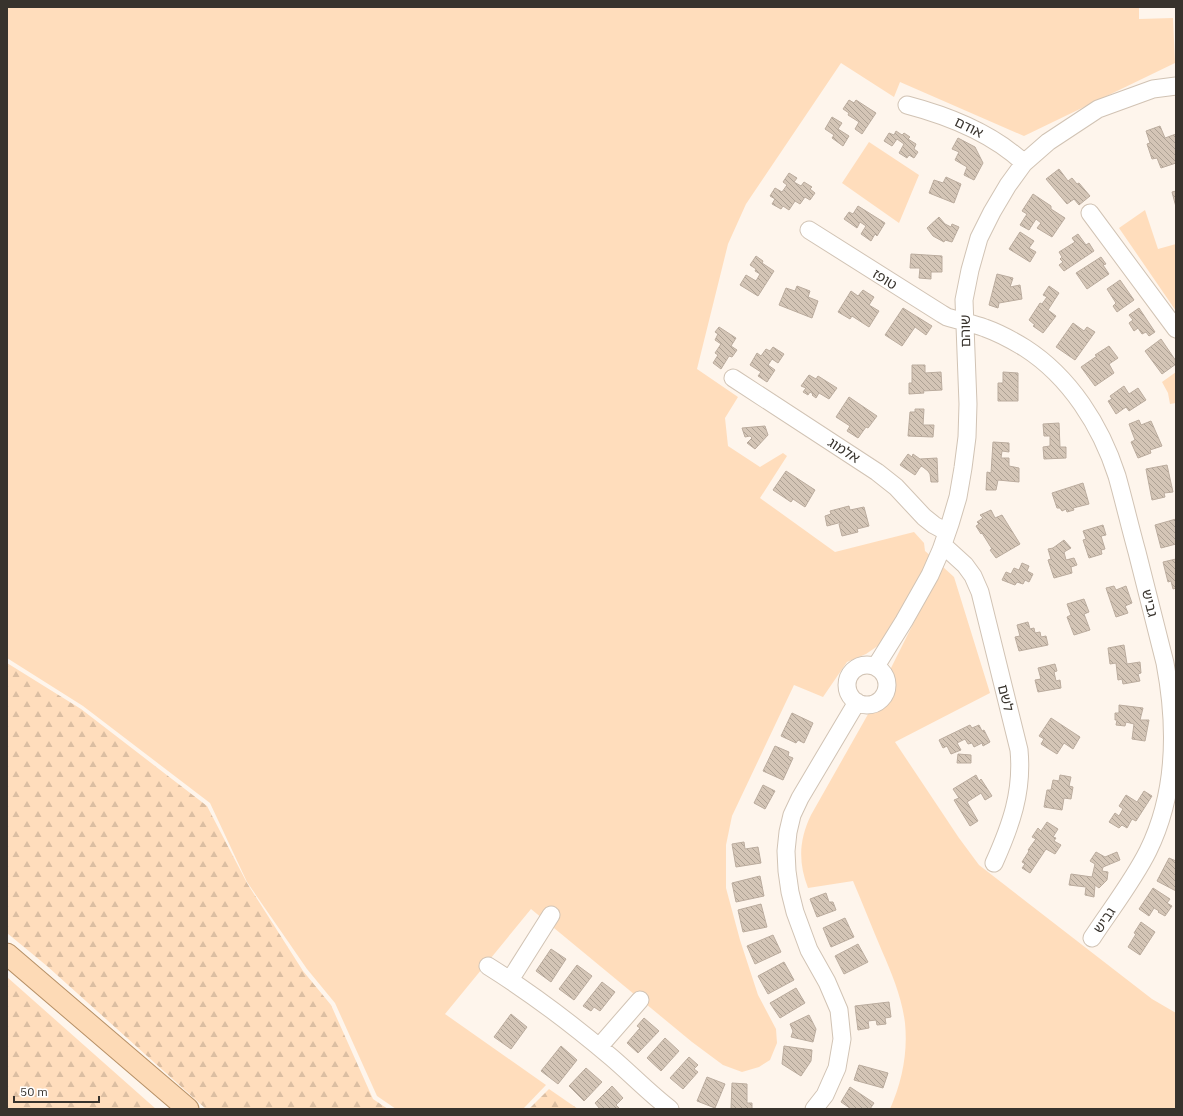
<svg xmlns="http://www.w3.org/2000/svg" width="1183" height="1116" font-family="'IBM Plex Sans','Noto Sans Hebrew',sans-serif">
	<style>
		.green { fill: #ffddbc }
		.forest { fill: url(#forest-firs) }
		.building { fill: url(#building-back-hatch); stroke: #bbac9e }
		.lines { fill: none; stroke-linecap: round; stroke-linejoin: round }
		.minor-casing { stroke: #d1c3b4; stroke-width: 19 }
		.major-casing { stroke: #b79066; stroke-width: 23 }
		.minor { stroke: #fff; stroke-width: 17 }
		.major { stroke: #fddab6; stroke-width: 21 }
		.labels { text-anchor: middle; stroke-width: 3; stroke-linejoin: round; paint-order: stroke }
		.street-label { font-size: 14px; fill: #38332d; stroke: #fff }
	</style>
	<defs>
		<pattern id="forest-firs" width="22" height="20" patternUnits="userSpaceOnUse"><rect width="22" height="20" fill="#ffddbc"/><path d="M5 1l3.5 6h-7zM16 11l3.5 6h-7z" fill="#dbbea2"/></pattern>
		<pattern id="building-back-hatch" width="6" height="6" patternUnits="userSpaceOnUse"><rect width="6" height="6" fill="#d4c5b6"/><path d="M-1 5l2 2M0 0l6 6M5-1l2 2" fill="none" stroke="#ada194"/></pattern>
	</defs>
	<rect width="100%" height="100%" fill="#fef5ec"/>
	<path class="green" d="M7,7H1139V19L1173,18L1175,63L1024,136L900,82L894,97L841,63L746,204L728,244L697,369L738,397L725,418L728,446L760,467L783,453L787,456L760,498L835,552L914,532L924,543L925,551L932,557L882,643L866,654L847,662L823,697L794,685L732,816L726,845V888L740,940L758,995L776,1029L777,1043L770,1060L759,1067L742,1072L723,1065L692,1042L531,909L445,1014L546,1085L523,1109H396L377,1096L335,1003L307,969L247,882L210,803L83,706L7,658Z
		M869,142L919,175L899,223L842,183Z
		M1145,210L1158,249L1176,244V311L1119,228Z
		M1176,372V403L1170,404L1168,393L1162,382Z
		M942,566L954,577L990,693L895,742L959,838L979,865L1152,999L1176,1013V1109H890C902,1082 908,1053 905,1023C902,998 892,974 882,951C872,928 863,904 853,881L808,888C798,862 799,840 811,815L867,716Z"/>
	<path class="forest" d="M7,663L81,709L207,806L247,883L303,971L331,1005L373,1099L388,1109H206L47,966L7,933Z
		M7,977L156,1109H7Z
		M549,1089L578,1109H529Z"/>
	<path class="building" d="M849,100L854,103L856,100L876,113L862,134L855,129L859,122L848,115L849,113L843,109Z
		M832,117L842,123L838,129L849,136L843,146L832,138L834,135L825,129Z
		M1160,126L1165,138L1176,134V163L1161,168L1157,158L1152,159L1147,144L1150,143L1146,131Z
		M896,131L902,135L904,133L910,137L908,139L916,144L914,149L918,152L914,158L909,155L907,158L899,153L904,144L897,139L892,146L884,141L889,133L894,135Z
		M958,138L975,147L983,163L974,180L964,175L967,167L955,160L959,152L952,149Z
		M1059,169L1068,181L1072,178L1077,184L1079,183L1090,196L1079,205L1074,199L1067,204L1046,179Z
		M789,173L797,178L794,182L801,186L804,182L812,187L810,189L815,193L810,200L805,197L800,204L795,201L789,210L783,206L781,209L772,204L775,199L770,196L775,188L782,192L787,185L783,182Z
		M946,177L961,184L954,203L929,193L934,180L943,183Z
		M1176,191V207L1172,192Z
		M1033,194L1051,206V209L1065,218L1052,237L1037,228L1041,223L1036,219L1029,230L1020,225L1027,214L1022,211Z
		M858,206L885,223L877,236L875,234L871,241L861,234L866,226L860,222L857,228L844,219L849,212L853,214Z
		M939,217L945,224L951,227L952,224L959,227L952,242L945,240L944,242L933,236L927,228Z
		M1020,232L1034,241L1029,248L1036,252L1030,262L1009,249Z
		M1078,234L1086,245L1089,243L1094,251L1064,271L1059,265L1063,262L1060,259L1062,257L1059,252L1075,242L1072,238Z
		M911,254L942,256V272H931V279L919,278L920,268H910Z
		M756,256L763,261L762,263L774,271L758,296L740,285L746,275L756,281L760,274L755,271L756,269L750,265Z
		M1101,257L1106,264L1103,265L1109,274L1087,289L1076,273Z
		M997,274L1013,278L1010,287L1020,285L1022,299L999,303L998,308L989,305Z
		M1120,280L1134,300L1117,312L1113,306L1116,303L1107,289Z
		M797,286L810,291L808,297L818,301L812,318L779,305L786,288L795,291Z
		M1049,286L1059,293L1048,310L1056,316L1043,333L1033,326L1035,325L1029,320L1040,303L1042,304L1047,297L1043,295Z
		M863,290L874,297L869,305L879,311L869,327L852,316L850,319L838,312L851,291L858,296Z
		M903,308L932,326L926,335L915,327L902,346L885,335Z
		M1139,308L1155,332L1149,336L1146,332L1142,334L1138,328L1134,331L1129,323L1133,320L1129,315Z
		M1073,323L1084,331L1087,327L1095,332L1075,360L1056,347Z
		M719,327L736,338L731,346L737,350L732,357L729,356L721,369L713,363L718,355L715,353L721,344L715,340L718,334L715,332Z
		M1161,339L1176,361V364L1162,374L1145,351Z
		M1109,346L1118,358L1109,364L1114,373L1095,386L1081,367L1097,356L1095,355Z
		M773,347L784,354L778,363L772,359L768,365L775,370L767,382L758,376L761,372L750,365L757,353L761,356L766,349L770,351Z
		M912,365H925V373L941,372L942,390L923,391L924,393L909,394V383H912Z
		M1003,372L1018,373V401H998V383H1003Z
		M809,375L816,379L818,376L837,388L829,399L819,393L816,398L812,395L813,394L810,392L808,395L803,392L806,388L801,386Z
		M1124,386L1129,394L1138,388L1146,400L1129,411L1126,407L1116,414L1108,401L1112,399L1110,396Z
		M849,397L877,416L868,428L866,427L858,438L847,431L850,426L836,417Z
		M915,409H924L923,425H934L933,437L908,436L910,412H915Z
		M1139,420L1141,425L1151,421L1162,446L1150,450L1151,453L1138,458L1131,442L1135,440L1129,424Z
		M1059,423L1060,447H1066V458L1044,459L1043,447L1050,446V436H1044L1043,424Z
		M765,426L768,435L755,449L747,443L752,438L750,436L745,437L742,428Z
		M993,442L1009,443V452L1002,451L1001,458H1009V466L1019,468V482L998,480L996,490H986L987,472L991,473Z
		M908,454L912,457L913,454L920,459L937,458L938,482H931L930,474L928,471L923,467L921,466L915,475L900,465Z
		M1167,465L1173,492L1164,493L1165,497L1152,500L1146,469Z
		M786,471L815,490L805,507L793,499L791,502L773,490Z
		M1083,483L1089,504L1073,508L1074,510L1067,512L1066,509L1062,511L1060,508H1057L1052,493Z
		M849,506L850,510L864,507L869,526L857,529L858,532L842,536L839,524L842,523V522L827,526L825,516L831,514L830,511Z
		M991,510L995,518L1002,515L1020,544L996,558L990,550L992,549L982,533L981,534L976,526L979,524L977,522L983,518L980,515Z
		M1176,519V544L1161,548L1155,525Z
		M1103,525L1106,535L1101,536L1105,549L1101,550L1102,554L1089,558L1083,540L1086,539L1083,531Z
		M1064,540L1071,548L1064,552L1066,560L1074,558L1077,565L1071,567L1072,573L1054,578L1048,560L1051,559L1048,549L1053,548Z
		M1176,559V588L1173,589L1171,581L1168,582L1163,562Z
		M1022,563L1029,566L1027,571L1033,574L1029,582L1025,580L1023,584L1017,582L1015,585L1002,580L1006,572L1011,574L1014,568L1019,570Z
		M1114,586L1116,590L1126,586L1132,603L1125,606L1128,613L1116,617L1106,588Z
		M1084,599L1089,612L1084,614L1090,630L1074,635L1067,617L1071,615L1067,604Z
		M1028,622L1030,629L1034,628L1035,633L1040,632L1041,637L1046,636L1048,645L1019,651L1015,637L1020,636L1017,625Z
		M1124,645L1127,664L1140,662L1141,673L1138,674L1140,681L1123,684L1122,679L1118,680L1116,663L1110,664L1108,648Z
		M1055,664L1057,671L1054,672L1056,681L1060,680L1061,688L1038,692L1035,680L1041,679L1038,668Z
		M1119,705L1143,708L1140,720H1149L1145,741L1132,739L1134,724L1126,722L1125,726L1116,725L1117,720H1115V713H1119Z
		M792,713L813,723L804,743L798,740L796,743L781,736Z
		M1051,718L1080,737L1073,749L1064,743L1057,754L1041,744L1044,739L1039,736Z
		M970,725L972,728L979,725L982,731L984,730L990,742L983,746L982,743L974,747L972,743L968,744L965,739L957,743L961,750L951,754L947,746L943,748L939,740Z
		M775,746L789,752L788,756L793,758L783,780L763,771Z
		M958,754L971,755V763H957Z
		M976,775L979,781L981,779L992,796L985,800L981,793L967,802L978,821L970,826L954,800L959,798L953,789Z
		M1060,775L1071,777L1069,786L1073,787L1071,799L1064,798L1062,810L1044,807L1047,790H1051L1053,780L1059,781Z
		M763,785L775,791L765,809L754,803Z
		M1144,791L1152,796L1136,821L1132,819L1127,828L1122,825L1119,828L1109,822L1115,813L1119,816L1123,809L1119,806L1126,795L1137,802Z
		M1047,822L1058,829L1053,837L1056,838L1054,841L1061,845L1055,854L1046,849L1030,873L1022,868L1025,864L1022,862L1029,851L1028,850L1036,839L1032,837L1038,828L1041,831Z
		M744,842L745,849L758,847L761,863L736,867L732,844Z
		M1096,852L1105,857L1117,852L1120,860L1103,867L1102,871L1108,872L1107,880L1099,888L1095,885L1094,897L1085,895L1086,887L1069,885L1071,874L1092,877L1095,864L1090,861Z
		M1169,858L1176,861V891L1157,881Z
		M760,876L764,896L736,902L732,883Z
		M1153,888L1170,899L1167,903L1172,906L1165,916L1158,912L1159,911L1154,908L1149,916L1139,909Z
		M826,893L829,902H833L836,910L817,917L810,899Z
		M761,904L767,927L743,932L738,910Z
		M845,918L854,937L831,947L823,928Z
		M1141,922L1155,932L1140,955L1128,947L1136,934L1134,933Z
		M773,935L781,952L755,964L747,946Z
		M858,944L868,962L844,974L835,956Z
		M551,949L566,959L551,982L536,971Z
		M784,962L794,980L768,994L758,976Z
		M577,965L592,976L574,1000L559,989Z
		M602,982L615,992L600,1011L594,1007L591,1011L583,1006Z
		M796,988L805,1003L780,1018L770,1003Z
		M889,1002L891,1017L885,1018L886,1024L877,1025L876,1020L868,1021L869,1028L858,1030L855,1006Z
		M511,1014L527,1027L511,1049L494,1037Z
		M809,1015L816,1029L813,1042L791,1037L793,1031L790,1024Z
		M644,1018L659,1031L638,1053L627,1043L640,1028L637,1026Z
		M665,1038L679,1051L661,1071L647,1058Z
		M561,1046L577,1060L558,1084L541,1071Z
		M784,1046L812,1050L811,1061L801,1076L782,1064Z
		M689,1057L698,1065L694,1069L698,1072L683,1089L670,1078Z
		M859,1065L888,1073L883,1088L854,1080Z
		M586,1068L602,1082L584,1101L569,1086Z
		M707,1077L725,1084L715,1108L697,1101Z
		M732,1083L747,1084V1103H752V1109H731Z
		M612,1086L623,1098L616,1105L620,1109H600L595,1103Z
		M850,1087L874,1103L870,1109H851L841,1102Z"/>
	<g class="lines">
		<g class="minor-casing">
			<path id="minor" d="M907,105C949,116 992,133 1024,163
				M1090,213L1176,329
				M809,230L942,314L947,317C959,321 972,323 985,328C999,333 1012,340 1025,348C1070,377 1101,426 1117,476C1124,501 1130,527 1137,552C1146,589 1156,626 1165,663C1177,726 1177,792 1148,851C1133,881 1111,909 1092,938
				M733,378L877,472L896,487L924,517L934,525L947,532
				M943,545L965,565L973,576L980,592L1019,750C1023,792 1011,825 994,863
				M847 685a20 20 0 1 1 40 0a20 20 0 1 1-40 0Z
				M876,666L904,621L930,575L941,550L950,524L958,497L963,468L967,437L968,404L964,300L970,270L979,238L992,212L1008,185L1024,163L1048,142L1098,109L1153,89L1176,86
				M488,966C531,993 572,1024 611,1057C631,1074 649,1093 670,1109
				M510,980L551,915
				M599,1047L640,1000
				M814,1109L825,1095L837,1068L842,1039L839,1010L827,982L809,950L795,912L790,892L787,871L786,851L788,832L792,815L800,798L857,702"/>
		</g>
		<g class="major-casing">
			<path id="major" d="M7,954L188,1109"/>
		</g>
		<use href="#minor" class="minor"/>
		<use href="#major" class="major"/>
	</g>
	<g class="labels">
		<g class="street-label">
			<text transform="translate(969 127) rotate(26)" y="5">אודם</text>
			<text transform="translate(885 279) rotate(32)" y="5">טופז</text>
			<text transform="translate(965 331) rotate(-91)" y="5">שוהם</text>
			<text transform="translate(844 450) rotate(33)" y="5">אלמוג</text>
			<text transform="translate(1150 603) rotate(76)" y="5">גביש</text>
			<text transform="translate(1006 698) rotate(76)" y="5">לשם</text>
			<text transform="translate(1104 920) rotate(-56)" y="5">גביש</text>
		</g>
	</g>
	<rect width="1183" height="1116" fill="none" stroke="#38332d" stroke-width="16"/>
	<path d="M14 1096v6h85v-6" fill="none" stroke="#38332d" stroke-width="2"/>
	<text x="20" y="1096" font-size="12" fill="#38332d" stroke="#ffffff" stroke-width="3" paint-order="stroke">50 m</text>
</svg>
